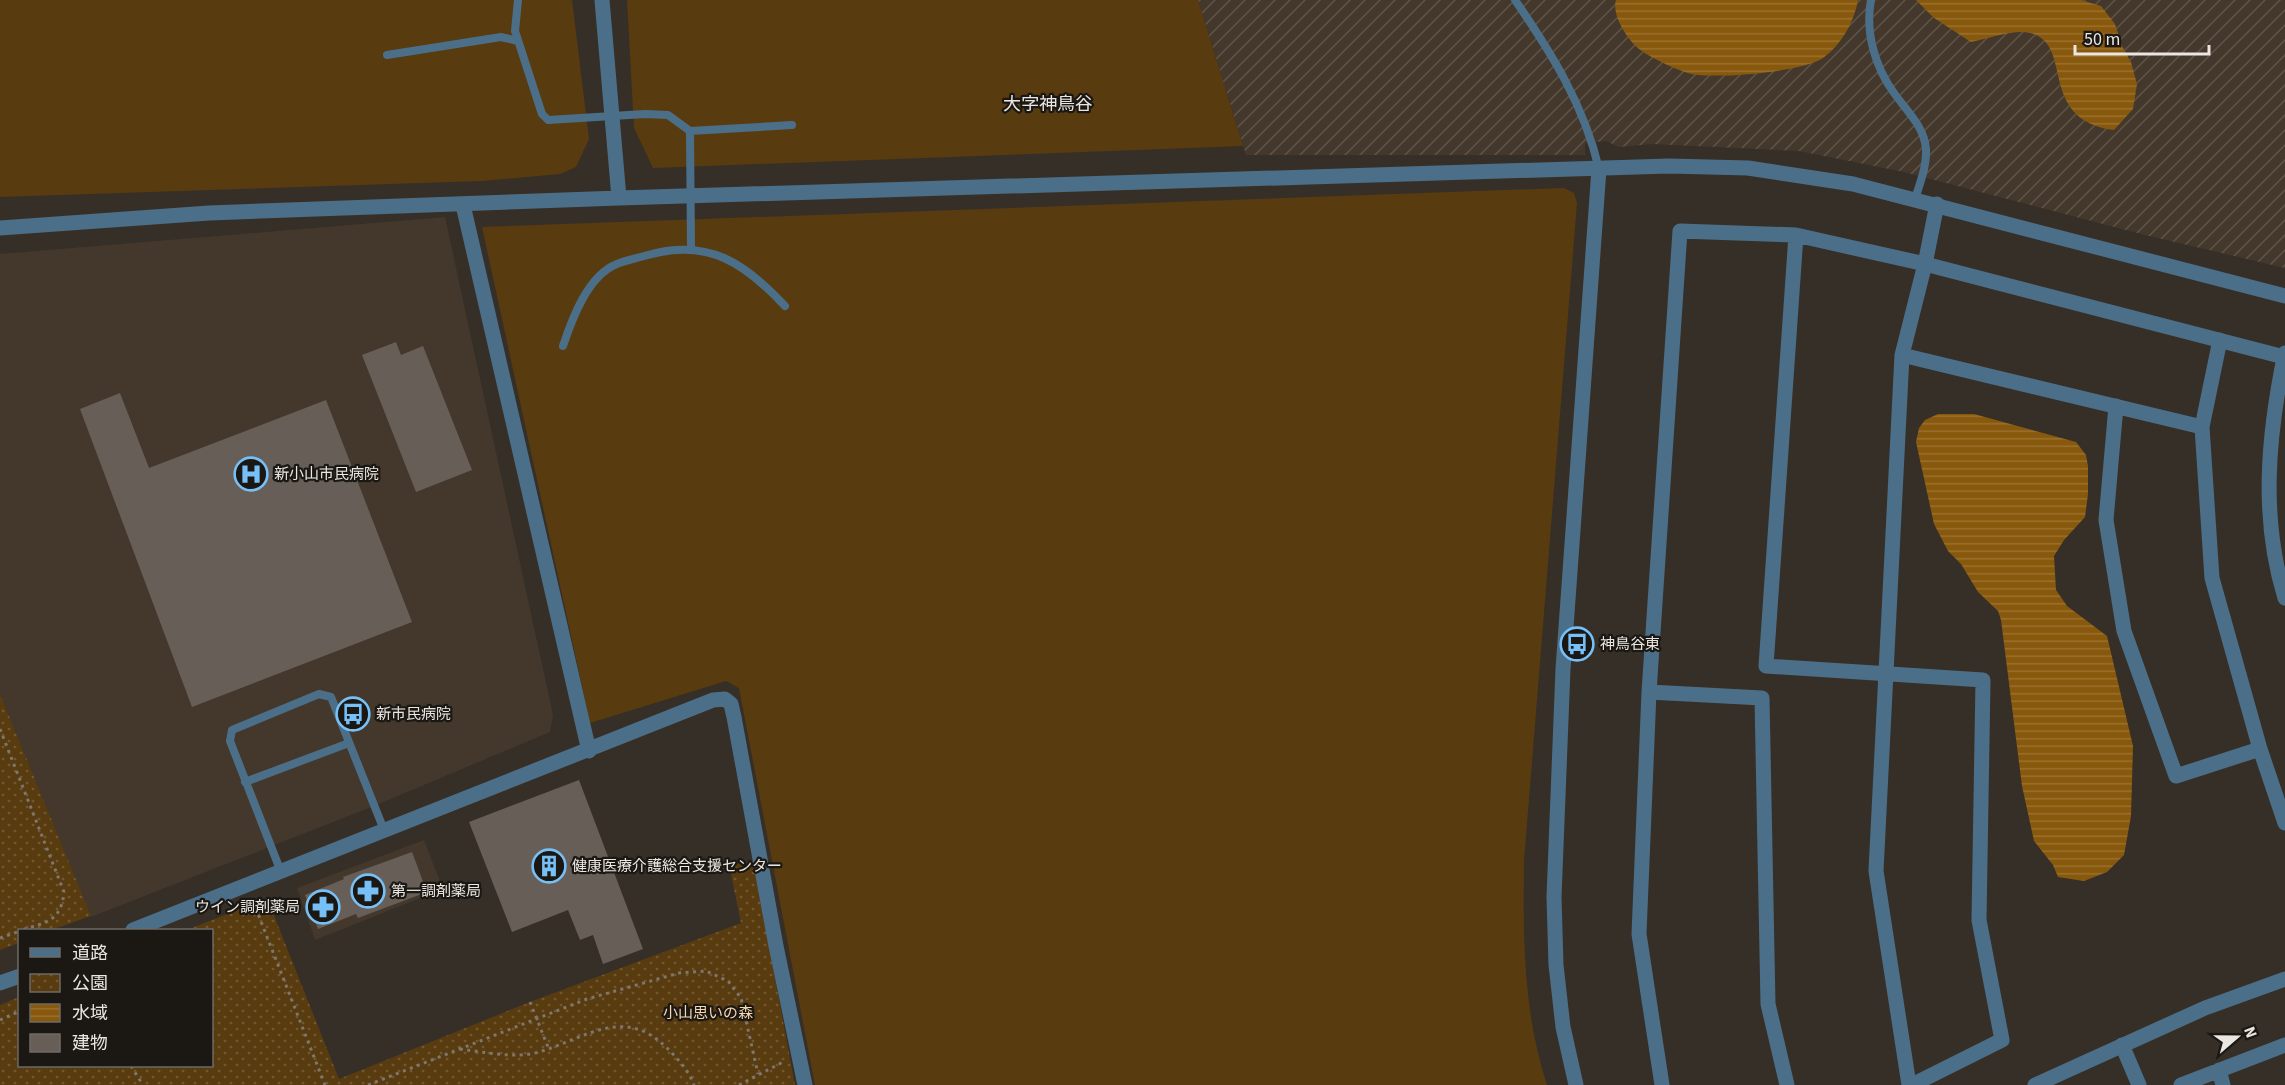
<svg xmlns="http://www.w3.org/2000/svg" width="2285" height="1085" font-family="'Source Sans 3','Noto Sans JP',sans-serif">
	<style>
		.built { fill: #43382b }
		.industrial { fill: url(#industrial-furrows) }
		.grass { fill: #593b10 }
		.park { fill: url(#park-dots) }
		.water { fill: url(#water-rules) }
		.building { fill: #675f57 }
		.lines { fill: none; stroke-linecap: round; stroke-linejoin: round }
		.path { stroke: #7d7770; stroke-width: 3; stroke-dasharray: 3 4.5; stroke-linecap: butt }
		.service { stroke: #4c6f89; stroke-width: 8 }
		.minor { stroke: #4c6f89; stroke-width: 15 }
		.tertiary { stroke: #4c6f89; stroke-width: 15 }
		.labels { text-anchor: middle; stroke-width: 4.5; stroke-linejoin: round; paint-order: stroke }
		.poi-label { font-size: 15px; fill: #ebe6e1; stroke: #1b1814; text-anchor: start }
		.park-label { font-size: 15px; fill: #f8d7af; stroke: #1b1814 }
		.quarter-label { font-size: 18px; fill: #ebe6e1; stroke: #1b1814 }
	</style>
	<defs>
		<pattern id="industrial-furrows" width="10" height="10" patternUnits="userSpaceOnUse" patternTransform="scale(1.5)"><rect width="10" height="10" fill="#43382b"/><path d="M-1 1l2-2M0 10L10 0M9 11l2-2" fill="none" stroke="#5e5549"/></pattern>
		<pattern id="park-dots" width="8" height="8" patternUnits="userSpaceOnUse" patternTransform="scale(1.5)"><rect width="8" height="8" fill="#593b10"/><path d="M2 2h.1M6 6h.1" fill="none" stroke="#715732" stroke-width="1.8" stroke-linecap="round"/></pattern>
		<pattern id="water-rules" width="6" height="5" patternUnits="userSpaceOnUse" patternTransform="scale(1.5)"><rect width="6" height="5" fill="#88590c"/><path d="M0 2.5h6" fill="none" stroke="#99712f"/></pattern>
	</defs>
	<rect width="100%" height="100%" fill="#362f27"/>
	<path class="built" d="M445,217L553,715L550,732L374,806L91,917L0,694V254Z
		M424,840L443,889L315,940L297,888Z"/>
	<path class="industrial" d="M1198,0H2285V268L2145,235L1904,172L1799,151L1652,144L1619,147L1606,141L1585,143V155H1246Z"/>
	<path class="grass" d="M0,0H572L589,139L576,167L560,174L482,181L0,197Z
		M627,0H1198L1243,146L653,168L634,128Z
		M1564,188L1574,193L1577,203L1524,861C1523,936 1523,1013 1547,1085H815L739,688L726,681L590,723L482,227Z"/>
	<path class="park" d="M0,694L91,916L51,930H20L19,943L0,950Z
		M753,861L795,1085H0V1005L19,997L20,1066H212V930H187L267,898L339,1079L530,1002L741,923L730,869L737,864Z"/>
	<path class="water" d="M1616,0H1858C1854,22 1842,44 1823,58C1803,72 1716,79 1692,74C1681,72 1651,58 1642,51C1629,43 1611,15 1616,0Z
		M1916,0H2081L2101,6L2115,24L2122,46L2131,62L2137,84L2133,109L2114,130C2036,120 2075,43 2030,33C2013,29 1988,39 1971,42L1934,18Z
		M1938,414H1974L2076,442L2086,455L2088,466V494L2085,517L2064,540L2054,556L2056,590L2067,606L2107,636L2133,746L2131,816L2124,855L2107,872L2084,881L2058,877L2053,865L2034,841L2022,786L2001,620L1998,611L1978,592L1961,564L1948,551L1934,524L1916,442L1919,428L1925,420Z"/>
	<path class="building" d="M396,342L401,355L423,346L472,470L416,492L362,355Z
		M120,393L149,468L326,400L412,622L192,707L80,409Z
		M579,780L643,949L603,964L593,935L580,940L568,910L512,932L469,822Z
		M412,852L427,892L358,918L356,914L318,929L305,895L344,879L343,877Z"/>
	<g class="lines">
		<path class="path" d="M0,729L64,892C61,922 46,922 22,930
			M253,901L325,1085
			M0,938L20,931
			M530,1002L548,1047
			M0,1020L20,1011
			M460,1049C484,1052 515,1059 539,1052C586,1038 624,1005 667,1048C678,1059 689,1071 694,1085
			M131,1066L143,1085
			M368,1085L587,999L679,973L706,971L728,981L741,998L758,1074
			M739,1085L783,1062"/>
		<path class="service" d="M518,0L515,31L542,114L548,120L645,114L668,115L690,131L691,248
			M1515,0C1552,54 1584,105 1599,169
			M1871,0C1865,32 1875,67 1894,93C1906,110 1924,126 1926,149C1927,166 1920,183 1915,199
			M387,55L501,37L518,41
			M690,131L792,125
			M563,346C572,319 588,275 617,264C627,260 638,258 648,255C708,238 745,263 785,306
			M245,782L349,743
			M281,872L230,741L232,730L319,694L331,697L384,830"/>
		<path class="minor" d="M1796,235L1766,666L1983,680L1979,920L2002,1040L1912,1085
			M2220,340L2202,427L2212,578L2260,749L2285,823
			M1902,355L2202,427
			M2116,406L2106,520L2124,631L2176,776L2260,749
			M1649,692L1762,698L1768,1004L1787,1085
			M2122,1045L2139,1085
			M2219,1070L2223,1085
			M1662,1085L1639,934L1649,692L1680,231L1796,235L1925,264L2284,357
			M1909,1085L1876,871L1902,355L1925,264L1937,204
			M2181,1085L2285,1045"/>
		<path class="tertiary" d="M602,0L619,198
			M463,205L589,751
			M0,228L209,213L619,198L1669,166L1748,168L1853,184L2285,296
			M2285,353C2268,435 2260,517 2285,598
			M133,930L713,700L725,699L731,704L734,717L776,946L805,1085
			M0,983L20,976
			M1576,1085L1563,1027L1556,965L1554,897L1563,669L1599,169
			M2035,1085L2205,1008L2285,979"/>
	</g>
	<defs>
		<g id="hospital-ring" transform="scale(1.725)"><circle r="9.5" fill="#1b1814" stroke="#76c0f7" stroke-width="1.5"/><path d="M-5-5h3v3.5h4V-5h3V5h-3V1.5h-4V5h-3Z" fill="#76c0f7"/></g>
		<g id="bus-ring" transform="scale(1.725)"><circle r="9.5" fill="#1b1814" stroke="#76c0f7" stroke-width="1.5"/><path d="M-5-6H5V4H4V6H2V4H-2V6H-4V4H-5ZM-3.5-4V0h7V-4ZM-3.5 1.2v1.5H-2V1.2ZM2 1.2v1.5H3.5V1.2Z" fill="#76c0f7"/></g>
		<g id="building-ring" transform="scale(1.725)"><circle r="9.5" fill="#1b1814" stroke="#76c0f7" stroke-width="1.5"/><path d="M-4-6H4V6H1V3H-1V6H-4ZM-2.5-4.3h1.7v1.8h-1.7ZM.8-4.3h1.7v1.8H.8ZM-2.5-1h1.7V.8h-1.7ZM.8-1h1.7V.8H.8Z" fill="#76c0f7"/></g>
		<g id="pharmacy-ring" transform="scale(1.725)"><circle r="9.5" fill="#1b1814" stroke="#76c0f7" stroke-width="1.5"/><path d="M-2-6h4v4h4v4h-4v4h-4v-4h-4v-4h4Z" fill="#76c0f7"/></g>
	</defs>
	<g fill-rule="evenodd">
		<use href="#hospital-ring" x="251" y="474"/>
		<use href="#bus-ring" x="1577" y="644"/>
		<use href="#bus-ring" x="353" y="714"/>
		<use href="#building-ring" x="549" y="866"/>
		<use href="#pharmacy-ring" x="368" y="891"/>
		<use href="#pharmacy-ring" x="323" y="907"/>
	</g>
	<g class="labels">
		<g class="poi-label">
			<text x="274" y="479">新小山市民病院</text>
			<text x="1600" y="649">神鳥谷東</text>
			<text x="376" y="719">新市民病院</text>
			<text x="572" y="871">健康医療介護総合支援センター</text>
			<text x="391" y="896">第一調剤薬局</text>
			<text x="300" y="912" text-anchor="end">ウイン調剤薬局</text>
		</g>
		<g class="park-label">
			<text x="708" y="1018">小山思いの森</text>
		</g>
		<g class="quarter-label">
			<text x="1048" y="110">大字神鳥谷</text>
		</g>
	</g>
	<rect x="18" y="929" width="195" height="138" fill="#1b1814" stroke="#6e6a66" stroke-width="1.5"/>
	<rect x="30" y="948" width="30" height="9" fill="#4c6f89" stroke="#6e6a66" stroke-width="1.5"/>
	<text x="72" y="959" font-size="18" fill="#ebe6e1">道路</text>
	<rect x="30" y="974" width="30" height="18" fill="url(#park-dots)" stroke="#6e6a66" stroke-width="1.5"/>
	<text x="72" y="989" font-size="18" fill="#ebe6e1">公園</text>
	<rect x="30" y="1004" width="30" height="18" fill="url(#water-rules)" stroke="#6e6a66" stroke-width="1.5"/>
	<text x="72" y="1019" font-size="18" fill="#ebe6e1">水域</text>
	<rect x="30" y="1034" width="30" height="18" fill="#675f57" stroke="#6e6a66" stroke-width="1.5"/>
	<text x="72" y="1049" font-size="18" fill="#ebe6e1">建物</text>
	<g transform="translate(2237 1037) rotate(70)" stroke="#1b1814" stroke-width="4.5" paint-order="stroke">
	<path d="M0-4.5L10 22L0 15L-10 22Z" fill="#ebe6e1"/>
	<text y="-9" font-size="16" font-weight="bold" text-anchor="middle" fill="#ebe6e1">N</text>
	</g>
	<path d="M2075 45v9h134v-9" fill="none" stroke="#ebe6e1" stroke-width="3"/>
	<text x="2084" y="45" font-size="18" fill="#ebe6e1" stroke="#1b1814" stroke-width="4.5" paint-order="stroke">50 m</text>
</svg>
